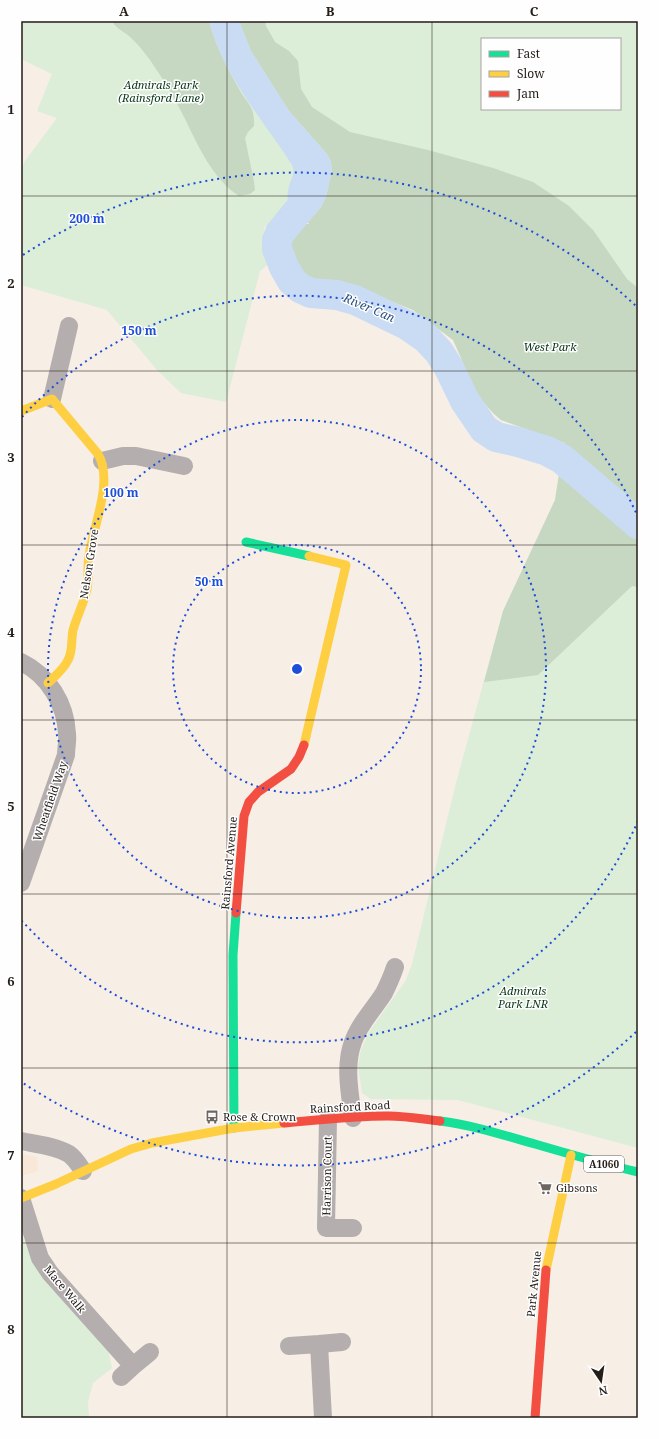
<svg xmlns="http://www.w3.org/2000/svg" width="659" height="1439" font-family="'Noto Serif',serif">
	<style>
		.built { fill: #f9e7d7 }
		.green { fill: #dcedd8; fill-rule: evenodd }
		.forest { fill: #c6d7c2 }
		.water { fill: #cadcf3 }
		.pier { fill: #f7eee6 }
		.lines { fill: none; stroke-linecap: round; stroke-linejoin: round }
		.river { stroke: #cadcf3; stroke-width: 30 }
		.street { stroke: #b4afae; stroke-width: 18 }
		.fast { stroke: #16e098; stroke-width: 9 }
		.slow { stroke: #ffcf43; stroke-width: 9 }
		.jam { stroke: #f24e42; stroke-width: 9 }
		.grid { fill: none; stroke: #241d18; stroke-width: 1; stroke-opacity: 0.55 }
		.ring { fill: none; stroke: #1d4ed8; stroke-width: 2; stroke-dasharray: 2 4 }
		.labels { text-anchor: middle; stroke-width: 3; stroke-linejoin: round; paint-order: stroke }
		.shield { fill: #fefefe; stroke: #65605d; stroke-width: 1 }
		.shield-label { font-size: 10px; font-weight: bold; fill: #241d18 }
		.park-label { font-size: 11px; font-style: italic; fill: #063416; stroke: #fefefe }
		.street-label { font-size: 11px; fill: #241d18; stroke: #fefefe }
		.poi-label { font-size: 11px; fill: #241d18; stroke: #fefefe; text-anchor: start }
		.water-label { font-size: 12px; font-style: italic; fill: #284f7f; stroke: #fefefe }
		.centre { fill: #1d4ed8; stroke: #fefefe; stroke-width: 2 }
		.ring-label { font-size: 12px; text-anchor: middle; font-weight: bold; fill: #1d4ed8; stroke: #fefefe; stroke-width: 3; stroke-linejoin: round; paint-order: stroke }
		.neatline { fill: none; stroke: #241d18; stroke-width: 1.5 }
		.grid-label { font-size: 13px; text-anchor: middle; font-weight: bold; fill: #241d18 }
	</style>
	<rect width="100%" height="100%" fill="#f7eee6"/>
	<path class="built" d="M21,1154L34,1156L37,1158L38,1171L21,1176Z"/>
	<path class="green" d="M21,21H638V1148L458,1100L371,1099L362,1093L358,1065L361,1050L369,1032L406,980L412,964L456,783L503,611L555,500L559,474L565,443L501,420L494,414L475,393L461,358L453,340L413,310L351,285L312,280L307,277L301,271L292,258L290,252L265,226C261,240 265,251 270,263L260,271L226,402L181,393L157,370L107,310L21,285V171L25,161L57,118L37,111L52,74L21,59ZM482,39H620V109H482Z
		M21,1233L35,1266L109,1353L112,1368L93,1383L88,1402L89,1418H21Z"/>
	<path class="forest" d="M112,21H209C215,44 226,66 238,87C246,103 255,105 254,126L248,132L245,138L254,182L255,190L250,194L239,196C212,179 197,143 183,115C174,97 163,79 152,63C146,54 138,44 130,37C124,31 116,29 112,21Z
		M239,21H265L266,26L275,42L289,51L298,61L301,89L312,107L350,132L428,150L493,168L533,182L569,206L593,230L627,279L638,288V587L632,586L538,675L484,682L503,611L555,500L559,474L565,443L501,420L494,414L475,393L461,358L453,340L413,310L351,285L312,280C298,273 291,258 290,243L321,207L326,197L332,171L331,162L327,154L289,111L251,51Z"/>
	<path class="water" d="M209,21H239L251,51L289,111L327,154L331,162L332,171L326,197L321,207L308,222L288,202C287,195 288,189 290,183C293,175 295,172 292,165C261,117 224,77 209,21Z"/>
	<path class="pier" d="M286,200L309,224H307L296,214L286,203Z"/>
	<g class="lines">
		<path class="river" d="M312,174L311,180L302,206L280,233L277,240V249L284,267L292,281L300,288L311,293L337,295L355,300L407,325L426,338L439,352L449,368L465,401L484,429L496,437L518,442L547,451L562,459L638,524"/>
		<path class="street" d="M52,399L69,326
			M102,461L123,456H136L184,466
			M21,662C48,675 66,704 67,734C68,741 66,748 66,755L21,883
			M353,1118C350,1094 344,1066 353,1042C359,1024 374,1009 384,993C388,985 392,976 395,967
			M328,1119L326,1228H353
			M21,1141C36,1144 56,1146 69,1154C75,1158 79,1165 83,1171
			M21,1198L40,1258L50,1273L133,1366L121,1377
			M289,1346L319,1344
			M133,1366L150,1352
			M323,1418L319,1344L342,1342"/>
		<path class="fast" d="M246,542L309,556
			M440,1121C472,1125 503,1135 535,1144C569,1154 603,1164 638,1172
			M234,1128L233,955L236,913"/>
		<path class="slow" d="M21,411L52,399L98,454C114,481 93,526 89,556C87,567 89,578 87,589C84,603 77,616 73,630C71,640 73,651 68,660C64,669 55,676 48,683
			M304,745L346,565L309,556
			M21,1198L56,1184L131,1149L152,1143L234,1128L284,1123
			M546,1270L571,1155"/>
		<path class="jam" d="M236,913L244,816L249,802L258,792L291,769L299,757L304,745
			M284,1123C318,1120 353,1116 388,1116C405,1116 423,1119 440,1121
			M535,1418L546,1270"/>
	</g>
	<path class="grid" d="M227,21V1418M432,21V1418M21,196H638M21,371H638M21,545H638M21,720H638M21,894H638M21,1068H638M21,1243H638"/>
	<g class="ring">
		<circle cx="297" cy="669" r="124"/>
		<circle cx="297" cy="669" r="249"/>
		<path d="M638 821A373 373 0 0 1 22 921M22 417A373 373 0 0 1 638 517"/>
		<path d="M636 1032A497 497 0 0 1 23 1083M23 255A497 497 0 0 1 636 306"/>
	</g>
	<defs>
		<g id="bus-bare" transform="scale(1.08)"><path d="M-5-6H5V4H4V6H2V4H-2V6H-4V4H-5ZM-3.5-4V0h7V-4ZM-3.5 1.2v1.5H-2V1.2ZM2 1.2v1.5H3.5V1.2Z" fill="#6e6660" stroke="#fefefe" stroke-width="2.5" paint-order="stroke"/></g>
		<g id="supermarket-bare" transform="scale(1.08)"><path d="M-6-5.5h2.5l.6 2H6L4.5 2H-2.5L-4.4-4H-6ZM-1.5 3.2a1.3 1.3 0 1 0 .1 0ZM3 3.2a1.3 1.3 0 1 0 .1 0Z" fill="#6e6660" stroke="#fefefe" stroke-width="2.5" paint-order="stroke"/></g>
	</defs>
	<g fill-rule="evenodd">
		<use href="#bus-bare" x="212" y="1117"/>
		<use href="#supermarket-bare" x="545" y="1188"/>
	</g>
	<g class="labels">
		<rect class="shield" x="584" y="1156" width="40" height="16" rx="3"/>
		<g class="shield-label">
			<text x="604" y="1168">A1060</text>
		</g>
		<g class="park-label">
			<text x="161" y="89">Admirals Park<tspan x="161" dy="13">(Rainsford Lane)</tspan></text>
			<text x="550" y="351">West Park</text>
			<text x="523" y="995">Admirals<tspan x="523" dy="13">Park LNR</tspan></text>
		</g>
		<g class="street-label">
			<text transform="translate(89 564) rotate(-81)" y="4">Nelson Grove</text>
			<text transform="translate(50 801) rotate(-71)" y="4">Wheatfield Way</text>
			<text transform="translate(229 863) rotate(-85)" y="4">Rainsford Avenue</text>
			<text transform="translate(350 1107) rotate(-3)" y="4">Rainsford Road</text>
			<text transform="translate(327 1176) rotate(-89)" y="4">Harrison Court</text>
			<text transform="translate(534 1284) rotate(-84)" y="4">Park Avenue</text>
			<text transform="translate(65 1289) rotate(50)" y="4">Mace Walk</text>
		</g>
		<g class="poi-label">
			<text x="223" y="1121">Rose &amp; Crown</text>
			<text x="556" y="1192">Gibsons</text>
		</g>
		<g class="water-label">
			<text transform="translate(369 308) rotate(23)" y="4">River Can</text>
		</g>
	</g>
	<circle cx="297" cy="669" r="6" class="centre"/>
	<g class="ring-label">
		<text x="87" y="223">200 m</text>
		<text x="139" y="335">150 m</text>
		<text x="121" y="497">100 m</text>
		<text x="209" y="586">50 m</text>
	</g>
	<rect width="659" height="1439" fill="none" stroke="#fefefe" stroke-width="44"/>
	<rect x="481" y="38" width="140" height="72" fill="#fefefe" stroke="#a7a4a2"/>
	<rect x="489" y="51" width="20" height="6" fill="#16e098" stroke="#a7a4a2"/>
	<text x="517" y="58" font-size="12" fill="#241d18">Fast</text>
	<rect x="489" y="71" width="20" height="6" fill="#ffcf43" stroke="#a7a4a2"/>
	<text x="517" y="78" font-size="12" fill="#241d18">Slow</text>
	<rect x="489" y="91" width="20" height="6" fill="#f24e42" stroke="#a7a4a2"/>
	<text x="517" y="98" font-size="12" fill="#241d18">Jam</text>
	<g transform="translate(601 1381) rotate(167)" stroke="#fefefe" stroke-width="3" paint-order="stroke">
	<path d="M0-3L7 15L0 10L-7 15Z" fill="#241d18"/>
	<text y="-6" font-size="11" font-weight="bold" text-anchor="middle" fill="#241d18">N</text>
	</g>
	<rect x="22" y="22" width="615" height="1395" class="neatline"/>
	<g class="grid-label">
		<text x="124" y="16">A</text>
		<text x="330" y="16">B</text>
		<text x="534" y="16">C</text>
		<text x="11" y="114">1</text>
		<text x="11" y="288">2</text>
		<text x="11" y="462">3</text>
		<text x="11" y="637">4</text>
		<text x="11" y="811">5</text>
		<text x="11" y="986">6</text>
		<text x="11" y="1160">7</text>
		<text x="11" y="1334">8</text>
	</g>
</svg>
